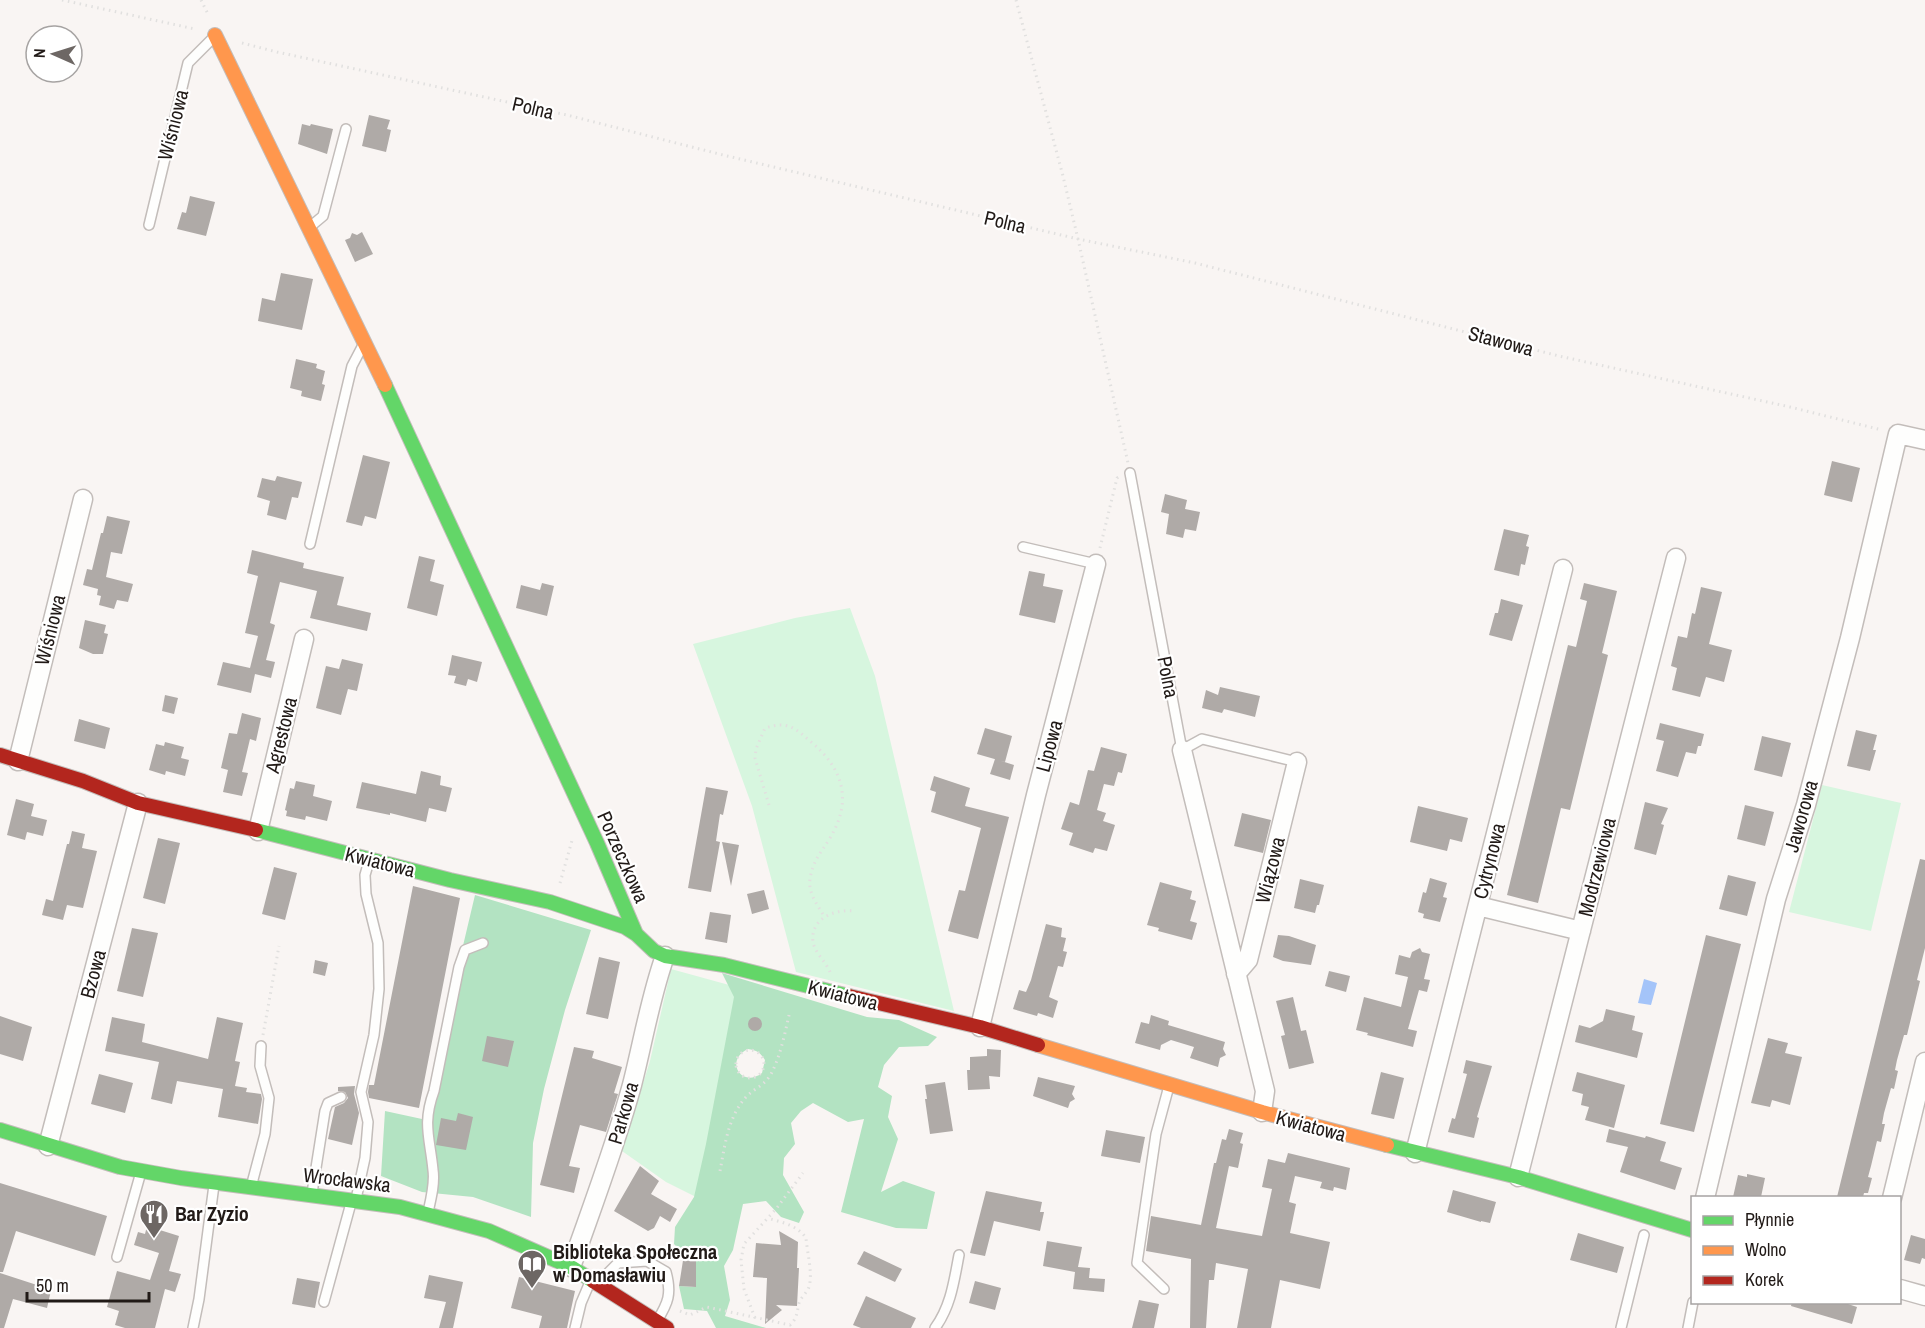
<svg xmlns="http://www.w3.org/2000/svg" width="1925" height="1328" font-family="'Archivo Narrow',sans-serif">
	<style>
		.green { fill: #d7f6df }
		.forest { fill: #b3e3c2; fill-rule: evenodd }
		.water { fill: #a4c4f9 }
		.building { fill: #afaaa7 }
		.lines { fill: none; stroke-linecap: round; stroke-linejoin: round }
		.lane-casing { stroke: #c3bdba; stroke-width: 12 }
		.street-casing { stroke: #c3bdba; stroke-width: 21 }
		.fast-casing { stroke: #c3bdba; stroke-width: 16 }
		.slow-casing { stroke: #c3bdba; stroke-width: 16 }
		.jam-casing { stroke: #c3bdba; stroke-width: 16 }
		.path { stroke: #e1e0df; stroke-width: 3; stroke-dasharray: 1.5 4.5; stroke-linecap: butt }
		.lane { stroke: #fefefd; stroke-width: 9 }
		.street { stroke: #fefefd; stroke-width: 18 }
		.fast { stroke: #63d668; stroke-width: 14 }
		.slow { stroke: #ff974d; stroke-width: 14 }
		.jam { stroke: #b3261e; stroke-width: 14 }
		.labels { text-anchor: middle; stroke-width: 4.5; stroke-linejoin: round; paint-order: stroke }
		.street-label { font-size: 20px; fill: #211a17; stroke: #fff }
		.poi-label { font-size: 20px; font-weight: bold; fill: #211a17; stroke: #fff; text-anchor: start }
	</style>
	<rect width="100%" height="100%" fill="#f9f5f3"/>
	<path class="green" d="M850,608L875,676L954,1011L796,972L752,806L693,644L795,618Z
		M1822,785L1901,803L1871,931L1789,912Z
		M671,969L740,988L696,1197L666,1182L622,1151L650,1061Z"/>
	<path class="forest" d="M475,895L591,930L565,1010L544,1089L533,1143L531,1217L473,1197L422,1192L381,1176L385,1111L422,1119Z
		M722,973L867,1017L899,1020L937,1037L928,1046L899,1047L884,1065L878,1087L892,1096L888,1117L898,1139L881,1192L903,1181L935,1192L927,1229L896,1228L841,1212L864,1119L848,1122L813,1103L801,1111L791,1123L795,1144L784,1158L783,1175L804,1212L799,1223L781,1217L766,1201L743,1204L733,1250L724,1266L730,1300L725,1316L766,1328H716L707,1311L684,1309L679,1286L696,1287V1256L684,1254L674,1244L675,1227L694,1197L706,1144L734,997ZM748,1049C756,1050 760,1052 765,1060L762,1073C741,1089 724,1060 748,1049Z"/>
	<path class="water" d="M1644,979L1657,983L1651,1005L1638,1003Z"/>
	<path class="building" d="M369,115L390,120L387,129L391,130L386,152L362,146Z
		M302,124L310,126L311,124L333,129L327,154L298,144Z
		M190,196L215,202L206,236L177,229L182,212L186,213Z
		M362,232L373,254L355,262L345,240L350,238L352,233L357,235Z
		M281,273L313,279L302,330L258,321L262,298L275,301Z
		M296,359L317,364L316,368L325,371L322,384L325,385L321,401L301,396L302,391L290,388Z
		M363,455L390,462L376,519L365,516L362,526L346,522Z
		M1832,461L1860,468L1852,502L1824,495Z
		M277,476L302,482L298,498L292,497L286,520L267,515L270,501L257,497L262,478L275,481Z
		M1165,494L1187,500L1185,509L1200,512L1196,531L1185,529L1183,538L1166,534L1169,514L1161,512Z
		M107,516L130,521L122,554L111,552L106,577L133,584L128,602L117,600L114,609L99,605L101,596L97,595L98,589L83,585L87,569L92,570L101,533H103Z
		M1504,529L1529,535L1526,546L1529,547L1525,565L1521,564L1519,576L1494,570Z
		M252,550L304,563L303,568L344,577L337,605L371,613L367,631L310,618L317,591L280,582L270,623L275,625L266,660L275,662L271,678L255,674L251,693L217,685L223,662L250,668L258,636L245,633L258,576L247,573Z
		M419,556L435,560L430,581L444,585L437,616L407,608Z
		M1029,571L1045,574L1043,586L1063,590L1055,623L1019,615Z
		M542,583L554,586L547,616L516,608L521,585L540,590Z
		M1584,583L1617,591L1602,653L1608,655L1570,810L1561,808L1538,903L1507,895L1568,645L1576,647L1587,601L1580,599Z
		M1701,587L1722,592L1709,644L1732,650L1724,682L1706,677L1700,697L1672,690L1677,668L1671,666L1678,636L1687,638L1692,613L1695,614Z
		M1501,599L1523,605L1512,641L1489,635L1495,613H1498Z
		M85,620L106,625L104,633L108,634L103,654H93L79,648Z
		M452,655L482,662L477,682L468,679L466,686L454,683L456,676L448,675Z
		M342,659L363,664L357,691L348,689L341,715L316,708L326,666L339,669Z
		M1220,687L1260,696L1255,717L1224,709L1222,713L1202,708L1206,690L1218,695Z
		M165,695L178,698L174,714L162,711Z
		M242,713L261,718L256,741L250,739L245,760L242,772L248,773L242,796L223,792L228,770L221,768L229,733L237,734Z
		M79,719L110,728L105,749L74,741Z
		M1660,723L1704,734L1701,746H1698L1696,754L1686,752L1678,777L1656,771L1664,741L1656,739Z
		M985,728L1012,736L1005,762L977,754Z
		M1856,730L1877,735L1873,750H1876L1870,771L1847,766Z
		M1762,736L1791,743L1782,777L1754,770Z
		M165,742L184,747L181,758L189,760L185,776L166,771L165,775L149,770L156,744L164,746Z
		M1101,747L1127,754L1122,773L1118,772L1114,786L1104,784L1097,810L1106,813L1103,821L1115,825L1107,851L1095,848L1093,853L1069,845L1073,833L1061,829L1070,802L1079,805L1088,770L1094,771Z
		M995,759L1014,765L1010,780L990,774Z
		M421,771L441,776L440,785L452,788L446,812L429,808L426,822L390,813V815L356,808L362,782L416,794Z
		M934,776L970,788L965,806L1009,817L978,939L948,931L959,890L965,891L981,828L931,812L936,792L930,790Z
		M296,781L315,785L313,796L332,801L327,821L306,816L305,820L286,816L287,811L285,810L290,788L294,789Z
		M706,787L728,791L723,815L720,814L716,841L720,842L711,892L688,888Z
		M16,799L34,804L31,816L47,820L43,836L27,832L25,840L7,835Z
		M1645,802L1668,808L1661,824L1664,825L1656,855L1634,849Z
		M1745,805L1774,812L1765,846L1737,839Z
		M1418,806L1468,818L1462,842L1450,839L1447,851L1410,842Z
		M1242,813L1271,820L1263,853L1234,846Z
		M72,831L85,834L82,848L97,851L83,908L67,905L63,920L42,915L46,899L53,901L67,844H69Z
		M158,838L180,843L165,904L143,898Z
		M722,842L739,845L731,886Z
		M1920,859L1925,860V948L1917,980L1920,981L1907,1035H1904L1897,1060L1895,1070L1898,1071L1894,1089L1891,1088L1884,1113L1882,1124H1885L1881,1142L1877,1141L1871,1166L1868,1177L1872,1178L1868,1193H1864L1863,1197H1837Z
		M274,867L297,873L285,920L262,914Z
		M1728,875L1756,882L1747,916L1719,909Z
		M1430,878L1447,883L1443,897L1447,898L1440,922L1423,918L1424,914L1418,912L1423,892L1426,893Z
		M1300,879L1324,885L1319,905H1317L1315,913L1294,908Z
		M1160,882L1192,891L1190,899L1196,901L1190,921L1197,923L1192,940L1158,931L1159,928L1147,925Z
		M413,886L460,898L419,1108L369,1098L368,1092L369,1085H374Z
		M764,890L769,909L752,914L747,894Z
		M710,912L731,915L727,943L705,939Z
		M1046,924L1062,928L1061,937L1066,938L1063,951L1067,952L1063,967L1058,966L1049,997L1058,1001L1053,1018L1038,1013L1037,1016L1013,1009L1019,990L1026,992L1031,980Z
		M132,928L158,933L143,997L117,991Z
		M1278,935L1289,936L1316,945L1311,965L1283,961L1273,957Z
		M1706,935L1741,944L1694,1132L1660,1124Z
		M1420,948L1422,952L1430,954L1424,979L1430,980L1427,992L1419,990L1408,1029L1417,1031L1413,1047L1367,1035L1368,1033L1356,1030L1364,997L1401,1007L1408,977L1395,974L1399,955L1410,958L1412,952Z
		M599,957L620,962L608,1019L586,1014Z
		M315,960L328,963L325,976L313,973Z
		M1329,971L1350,976L1346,992L1325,986Z
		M1293,997L1301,1031L1306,1030L1314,1063L1289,1069L1281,1036L1285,1035L1276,1001Z
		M1606,1009L1635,1016L1632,1030L1643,1033L1637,1058L1575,1042L1579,1025L1590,1028L1603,1021Z
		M1151,1015L1169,1021L1168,1025L1225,1042L1223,1049L1226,1055L1220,1058L1218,1067L1190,1058L1194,1047L1171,1040L1161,1045L1160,1050L1135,1043L1141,1022L1149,1024Z
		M0,1016L32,1027L23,1061L0,1054Z
		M112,1017L145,1024L142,1042L208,1059L217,1017L243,1023L235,1061L240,1062L235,1086L247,1088L246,1092L261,1094L262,1099L258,1124L218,1117L223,1089L177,1081L172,1104L151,1099L159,1062L105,1051Z
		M748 1024a7 7 0 1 1 14 0a7 7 0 1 1-14 0Z
		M487,1036L514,1041L508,1067L482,1061Z
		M1768,1038L1788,1043L1785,1053L1802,1057L1790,1105L1772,1100L1770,1107L1751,1103Z
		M574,1047L594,1051L592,1058L622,1067L614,1093L618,1094L606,1132L580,1125L569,1166L580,1168L574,1193L540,1185Z
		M987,1049L1001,1050L1000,1077L989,1076L990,1089L968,1090L967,1070H970V1057L987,1056Z
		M1466,1060L1492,1066L1477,1117L1479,1118L1474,1138L1448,1132L1452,1118L1455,1119L1467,1074L1463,1073Z
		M1381,1072L1404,1078L1394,1119L1371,1114Z
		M1577,1072L1625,1085L1614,1128L1585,1120L1589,1107L1581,1105L1583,1094L1572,1091Z
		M99,1074L133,1083L125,1113L91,1104Z
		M1038,1077L1075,1086L1072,1094L1075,1099L1070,1102L1068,1108L1033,1096Z
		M945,1082L953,1131L930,1134L925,1099H927L925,1085Z
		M355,1086L354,1094L359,1113L352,1145L328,1139L335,1107L344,1103L348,1098L345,1092L338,1091V1087Z
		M458,1113L473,1117L466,1150L436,1145L441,1118L456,1121Z
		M1229,1129L1243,1133L1240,1143L1243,1144L1238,1168L1229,1166L1216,1228L1262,1236L1272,1189L1262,1187L1268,1159L1285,1163L1288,1153L1350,1168L1346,1190L1334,1187L1333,1191L1320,1188L1322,1182L1295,1176L1289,1202L1296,1204L1290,1233L1330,1242L1320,1289L1280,1280L1271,1328H1237L1248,1269L1216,1263L1214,1280H1209L1206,1328H1190L1191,1259L1146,1251L1151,1216L1201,1225L1214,1163H1216L1222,1139L1226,1140Z
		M1609,1129L1645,1138L1646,1136L1666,1142L1660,1161L1682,1168L1675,1190L1620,1172L1628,1147L1606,1142Z
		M1106,1130L1145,1137L1140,1163L1101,1156Z
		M640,1166L659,1181L651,1194L677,1209L670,1222L660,1216L654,1228L648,1231L614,1211Z
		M1747,1174L1765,1178L1761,1197H1733L1738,1175L1747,1177Z
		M0,1183L107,1216L95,1256L16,1231L3,1272H0Z
		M1453,1190L1496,1202L1490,1223L1481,1221V1222L1447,1212Z
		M986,1191L1042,1202L1040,1212H1044L1040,1231L994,1221L985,1256L970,1253Z
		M147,1226L179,1236L169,1271L181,1274L175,1292L165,1289L155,1328H125L115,1325L119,1311L107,1307L117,1271L150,1280L159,1253L134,1245L138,1232L145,1234Z
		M779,1231L798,1242L797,1268H799L797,1306L776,1305L782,1310L765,1324L767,1278L753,1277L756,1243L781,1245Z
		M1578,1233L1624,1247L1617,1273L1570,1260Z
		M1911,1235L1925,1239V1259L1922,1258L1920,1264L1904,1260Z
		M1047,1241L1082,1247L1078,1267L1090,1268L1089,1278L1105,1279L1104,1292L1073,1289L1075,1272L1043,1266Z
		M864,1251L902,1269L895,1282L857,1264Z
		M684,1254L696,1256V1287L679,1286Z
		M0,1273L40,1286L41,1283L52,1286L47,1308L13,1299L4,1328H0Z
		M429,1275L463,1282L453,1328H439L446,1302L424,1298Z
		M519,1277L575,1291L567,1328H539L542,1316L511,1308Z
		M297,1278L320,1282L315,1308L292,1304Z
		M975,1281L1001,1288L995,1310L969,1303Z
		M866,1296L916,1318L911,1328H861L853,1325Z
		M1139,1300L1159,1304L1154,1328H1132Z
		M1792,1302H1842L1857,1307L1852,1324L1791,1306Z"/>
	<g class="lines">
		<g class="lane-casing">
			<path id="lane" d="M149,225L188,63L214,37
				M311,226L323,216L346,129
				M1130,473L1182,750L1202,739L1297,762
				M310,544L352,366L362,347
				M1023,547L1096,564
				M251,1187L265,1134L269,1098L260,1066L261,1046
				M312,1193L325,1111L328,1103L341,1097
				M356,1199L365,1158L368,1122L361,1092L374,1035L379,989L378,943L366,894L365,875L369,861
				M428,1212C431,1199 435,1183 433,1170C430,1138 422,1124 434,1091L459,967L465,950L483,943
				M117,1257L141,1172
				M598,1283L618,1263L647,1261L666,1272C672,1294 668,1303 657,1321
				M1164,1289L1137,1263L1156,1134L1169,1086
				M324,1302L351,1203
				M193,1328L199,1299L214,1185
				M575,1328L581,1303L590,1282
				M935,1328C951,1306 954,1281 959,1255
				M1621,1328L1644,1235
				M1688,1328L1693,1302"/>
		</g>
		<g class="street-casing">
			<path id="street" d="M1182,750L1265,1091L1262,1112
				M18,761L83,499
				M258,831L304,639
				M1478,906L1581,931
				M1236,974L1248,960L1297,762
				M980,1027L1036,795L1096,564
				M48,1146L138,803
				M1415,1153L1563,569
				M1518,1177L1676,558
				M1705,1198L1776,899L1806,805L1850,638L1898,434L1925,440
				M1892,1198L1925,1062
				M571,1267C592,1207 615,1147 632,1085C643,1042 650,998 665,956
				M1900,1289L1925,1296"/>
		</g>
		<g class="fast-casing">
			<path id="fast" d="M385,385L597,843L636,934
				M256,830L450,880L550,902L625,927L636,934L654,951L665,956L724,965L849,996
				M0,1130L120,1167L181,1178L400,1207L489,1231L571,1267L593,1281
				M1387,1145L1518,1177L1692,1230"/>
		</g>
		<g class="slow-casing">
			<path id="slow" d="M215,35L385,385
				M1038,1045L1262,1112L1387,1145"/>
		</g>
		<g class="jam-casing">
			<path id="jam" d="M0,755L83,781L138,803L256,830
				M849,996L980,1027L1038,1045
				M593,1281L667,1328"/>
		</g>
		<path class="path" d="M62,0L195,29
			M201,0L209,16
			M1016,0L1063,176L1078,239L1195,263L1559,356L1790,407L1882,430
			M242,43L277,52L567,115L723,155L1078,239L1128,463
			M1100,548L1117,478L1119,477
			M769,805L755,758L756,749L765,728C787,721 794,727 810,741C843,768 853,800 830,838C821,853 813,860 810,879C808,893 817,904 824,916
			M560,883L573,837
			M830,972C826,962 815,953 813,942C810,919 834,909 853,911
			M263,1035L279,946
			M736 1064a14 14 0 1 1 28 0a14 14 0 1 1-28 0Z
			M720,1171C725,1145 728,1116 747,1096C755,1088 765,1085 771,1074C781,1055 785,1032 790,1011
			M680,1311L690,1315L707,1307L790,1325C797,1319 797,1312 799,1303C801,1297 807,1293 809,1287C813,1273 807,1252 806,1238C797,1225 781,1222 767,1218
			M755,1318L744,1289L741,1260L744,1244L776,1209L803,1173"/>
		<use href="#lane" class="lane"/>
		<use href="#street" class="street"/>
		<use href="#fast" class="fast"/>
		<use href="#slow" class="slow"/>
		<use href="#jam" class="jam"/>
	</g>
	<defs>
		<g id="restaurant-pin" transform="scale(1.5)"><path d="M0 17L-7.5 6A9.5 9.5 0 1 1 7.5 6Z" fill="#6d6764" stroke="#fff"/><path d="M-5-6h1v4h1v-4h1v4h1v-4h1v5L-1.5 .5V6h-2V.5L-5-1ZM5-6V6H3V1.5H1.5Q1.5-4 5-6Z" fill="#fff"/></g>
		<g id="library-pin" transform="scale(1.5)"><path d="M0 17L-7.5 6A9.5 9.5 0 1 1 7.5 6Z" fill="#6d6764" stroke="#fff"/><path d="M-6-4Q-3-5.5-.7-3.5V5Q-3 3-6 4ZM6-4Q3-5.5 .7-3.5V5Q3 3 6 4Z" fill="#fff"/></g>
	</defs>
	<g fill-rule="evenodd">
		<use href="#restaurant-pin" x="154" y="1214"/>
		<use href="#library-pin" x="532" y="1264"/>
	</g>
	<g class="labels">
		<g class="street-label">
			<text transform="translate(533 108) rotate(13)" y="7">Polna</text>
			<text transform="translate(173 125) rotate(-76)" y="7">Wiśniowa</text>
			<text transform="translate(1005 222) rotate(13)" y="7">Polna</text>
			<text transform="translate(1501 341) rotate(15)" y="7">Stawowa</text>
			<text transform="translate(50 630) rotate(-76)" y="7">Wiśniowa</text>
			<text transform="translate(1168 677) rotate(79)" y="7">Polna</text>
			<text transform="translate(281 735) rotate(-76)" y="7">Agrestowa</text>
			<text transform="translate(1049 746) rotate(-75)" y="7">Lipowa</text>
			<text transform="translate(1801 816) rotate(-74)" y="7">Jaworowa</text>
			<text transform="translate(623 857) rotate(66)" y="7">Porzeczkowa</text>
			<text transform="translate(1489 861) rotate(-76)" y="7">Cytrynowa</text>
			<text transform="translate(380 862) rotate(14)" y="7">Kwiatowa</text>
			<text transform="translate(1597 867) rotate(-76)" y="7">Modrzewiowa</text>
			<text transform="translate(1270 870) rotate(-76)" y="7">Wiązowa</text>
			<text transform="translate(93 974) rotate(-75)" y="7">Bzowa</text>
			<text transform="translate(843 995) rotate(14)" y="7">Kwiatowa</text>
			<text transform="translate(623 1113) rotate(-74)" y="7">Parkowa</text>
			<text transform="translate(1311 1126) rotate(15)" y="7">Kwiatowa</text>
			<text transform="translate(347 1180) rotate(7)" y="7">Wrocławska</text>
		</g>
		<g class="poi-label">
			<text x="175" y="1221">Bar Zyzio</text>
			<text x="553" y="1259">Biblioteka Społeczna<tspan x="553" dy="23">w Domasławiu</tspan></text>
		</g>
	</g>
	<rect x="1691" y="1196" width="210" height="108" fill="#ffffff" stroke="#a6a3a2" stroke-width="1.5"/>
	<rect x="1703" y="1216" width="30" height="9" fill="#63d668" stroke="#a6a3a2" stroke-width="1.5"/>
	<text x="1745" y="1226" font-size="18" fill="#211a17">Płynnie</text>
	<rect x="1703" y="1246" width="30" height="9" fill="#ff974d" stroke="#a6a3a2" stroke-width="1.5"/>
	<text x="1745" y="1256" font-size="18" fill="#211a17">Wolno</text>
	<rect x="1703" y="1276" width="30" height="9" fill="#b3261e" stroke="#a6a3a2" stroke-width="1.5"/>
	<text x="1745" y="1286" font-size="18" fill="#211a17">Korek</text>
	<g transform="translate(54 54) rotate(273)"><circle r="28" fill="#ffffff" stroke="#a6a3a2" stroke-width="1.5"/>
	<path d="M0-4.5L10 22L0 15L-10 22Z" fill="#6d6764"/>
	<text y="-9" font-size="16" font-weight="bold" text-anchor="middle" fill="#211a17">N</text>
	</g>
	<path d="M27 1292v9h122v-9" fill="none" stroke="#211a17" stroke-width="3"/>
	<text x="36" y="1292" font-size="18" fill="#211a17" stroke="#ffffff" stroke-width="4.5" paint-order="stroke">50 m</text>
</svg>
